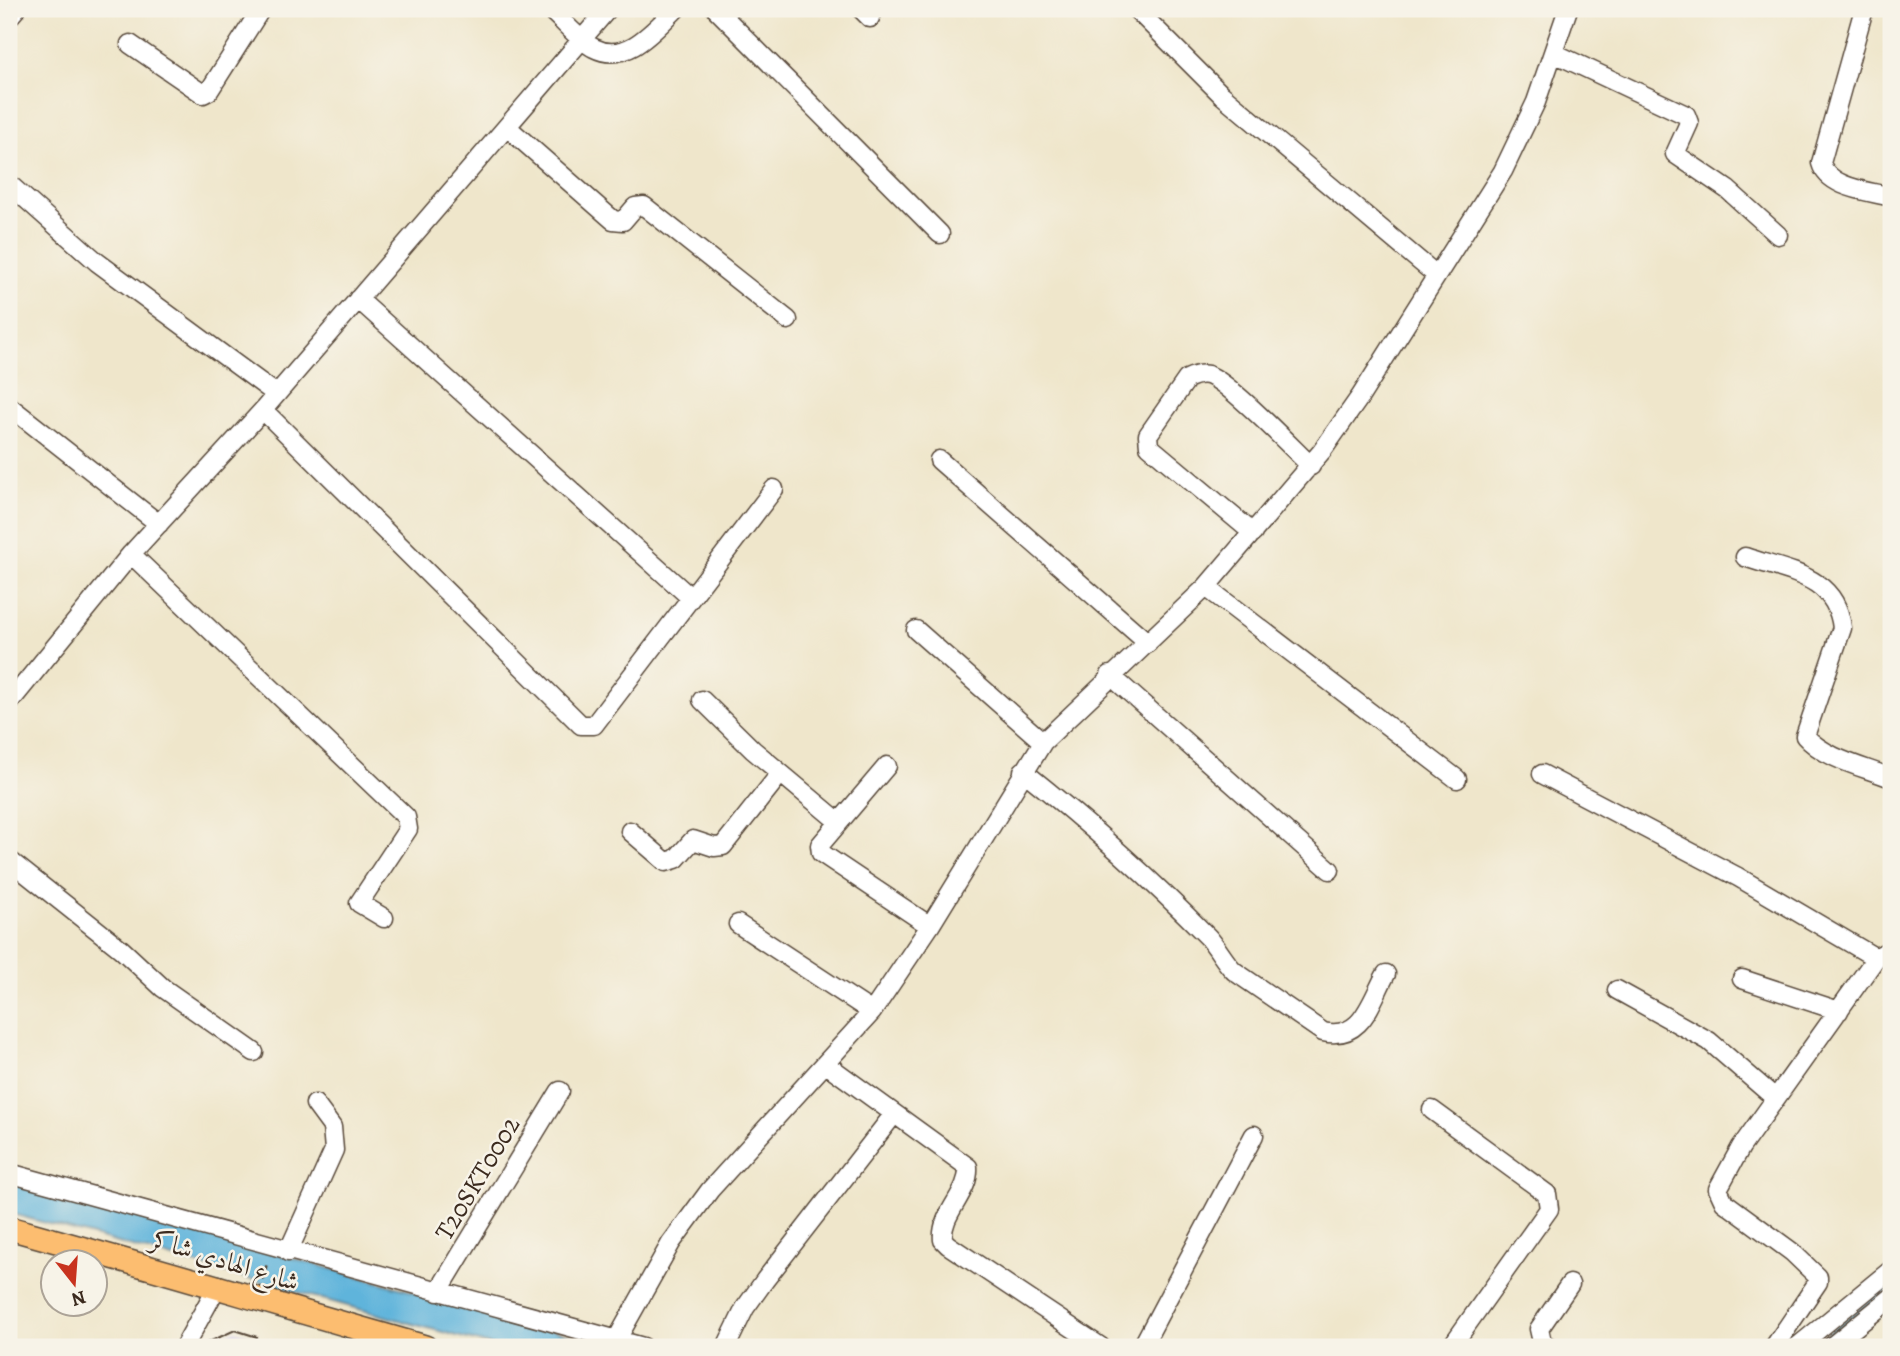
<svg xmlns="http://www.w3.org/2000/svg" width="1900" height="1356" font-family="Alegreya,Amiri,serif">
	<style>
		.water { fill: #5fb4db; stroke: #4d6f7c; stroke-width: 2 }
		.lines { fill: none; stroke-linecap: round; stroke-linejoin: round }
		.stream { stroke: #5fb4db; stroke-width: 5 }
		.building { fill: #b0a8e8 }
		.minor-casing { stroke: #564638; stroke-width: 21 }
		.major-casing { stroke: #564638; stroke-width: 26 }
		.path { stroke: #564638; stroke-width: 2.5; stroke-dasharray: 5 5; stroke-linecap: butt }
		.minor { stroke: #fff; stroke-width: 18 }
		.major { stroke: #fcbd6f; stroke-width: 23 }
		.labels { text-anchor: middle; stroke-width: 5; stroke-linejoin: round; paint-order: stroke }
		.street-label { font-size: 26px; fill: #3b2a1e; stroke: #f7f3e8 }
	</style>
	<rect width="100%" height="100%" fill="#f7f3e8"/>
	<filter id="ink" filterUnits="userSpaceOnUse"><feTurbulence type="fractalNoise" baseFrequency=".0143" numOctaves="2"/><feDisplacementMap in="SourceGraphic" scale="14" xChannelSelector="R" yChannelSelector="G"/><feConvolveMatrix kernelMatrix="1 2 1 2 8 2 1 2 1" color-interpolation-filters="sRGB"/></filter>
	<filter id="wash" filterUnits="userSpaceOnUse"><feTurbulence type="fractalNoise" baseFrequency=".00686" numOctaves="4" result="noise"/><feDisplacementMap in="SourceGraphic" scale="28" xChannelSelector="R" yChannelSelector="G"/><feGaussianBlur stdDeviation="1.57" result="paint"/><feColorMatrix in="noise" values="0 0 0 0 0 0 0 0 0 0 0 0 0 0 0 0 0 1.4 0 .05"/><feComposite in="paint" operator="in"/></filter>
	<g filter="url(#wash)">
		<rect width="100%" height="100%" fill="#efe6cb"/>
		<path class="water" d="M9,1179L612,1347H497L9,1213Z"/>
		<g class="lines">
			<path class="stream" d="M1814,1347L1891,1285"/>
		</g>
		<g id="blocks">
			<path class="building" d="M235,1330L257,1337L254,1347H198Z"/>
		</g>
	</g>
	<g filter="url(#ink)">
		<use href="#blocks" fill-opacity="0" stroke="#564638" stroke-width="2"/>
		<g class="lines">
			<g class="minor-casing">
				<path id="minor" d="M549,9C563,20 578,40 594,48C627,65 655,29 676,9
					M716,9L940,234
					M861,9L870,18
					M1136,9L1222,95L1435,274
					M1864,9L1821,163C1828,188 1869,191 1891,197
					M9,17L16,9
					M130,44L203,94L209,91L261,9
					M1554,53L1686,115L1689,123L1675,154L1728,190L1778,235
					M507,127L613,220L623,221L635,207L644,206L788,320
					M9,184L97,262L276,394
					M358,299L691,598
					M9,406L159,524
					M263,410L581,725H594L774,489
					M939,460L1148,643
					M1253,533L1149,446L1148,435L1187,379C1193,376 1200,373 1208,375C1229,382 1291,447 1311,466
					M131,554L406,817L408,829L359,903L384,918
					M1745,557C1788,572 1836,575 1842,628L1805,736C1825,759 1864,767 1891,778
					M1206,587L1457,779
					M916,630L1043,742
					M1110,675L1330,870
					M702,700L753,750L839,822
					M9,703L131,554L263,410L608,9
					M887,766L820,845L821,853L930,926
					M1023,771C1088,823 1149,877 1208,937C1218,948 1224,961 1234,971L1323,1032C1362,1041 1370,1003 1386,974
					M1542,774L1738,877L1876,958
					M630,831L666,862L676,859L693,840L714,847L723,846L780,774
					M9,860L121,949L163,988L254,1052
					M738,924L872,1012
					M1742,979L1839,1011
					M1617,990L1709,1041L1775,1098
					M826,1064L968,1167C970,1193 940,1213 943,1240L948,1245L1101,1347
					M1432,1110L1547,1194L1549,1209L1451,1347
					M9,1173L643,1347
					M288,1252L334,1150L332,1127L315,1104
					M438,1292L560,1091
					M617,1339L671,1243L710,1190L872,1012L930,926L1043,742L1206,587L1322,451L1360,397L1503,171L1536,102L1568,9
					M184,1347L218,1285
					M726,1347L745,1308L765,1280L894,1114
					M1142,1347L1254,1135
					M1549,1347L1542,1342L1539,1329L1570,1284
					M1774,1347L1818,1282V1277L1792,1252L1724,1202L1718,1189L1741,1147L1876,958L1891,949
					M1797,1347L1891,1270
					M1831,1347L1891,1298"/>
			</g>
			<g class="major-casing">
				<path id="major" d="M9,1228C148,1266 286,1308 425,1347"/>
			</g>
			<path class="path" d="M263,1280L267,1263"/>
			<use href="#minor" class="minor"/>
			<use href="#major" class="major"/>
		</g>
	</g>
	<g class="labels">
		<g class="street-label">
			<text transform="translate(477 1178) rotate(-59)" y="9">T20SKT0002</text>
			<text transform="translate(225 1260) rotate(17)" y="9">شارع الهادي شاكر</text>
		</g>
	</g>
	<rect width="1900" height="1356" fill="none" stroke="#f7f3e8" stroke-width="35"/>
	<g transform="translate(74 1283) rotate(163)"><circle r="33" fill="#f7f3e8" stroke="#aca397" stroke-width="2"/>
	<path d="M0-5L12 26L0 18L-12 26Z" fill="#c8321e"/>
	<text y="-10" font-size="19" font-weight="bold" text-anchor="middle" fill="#3b2a1e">N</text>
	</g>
</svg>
